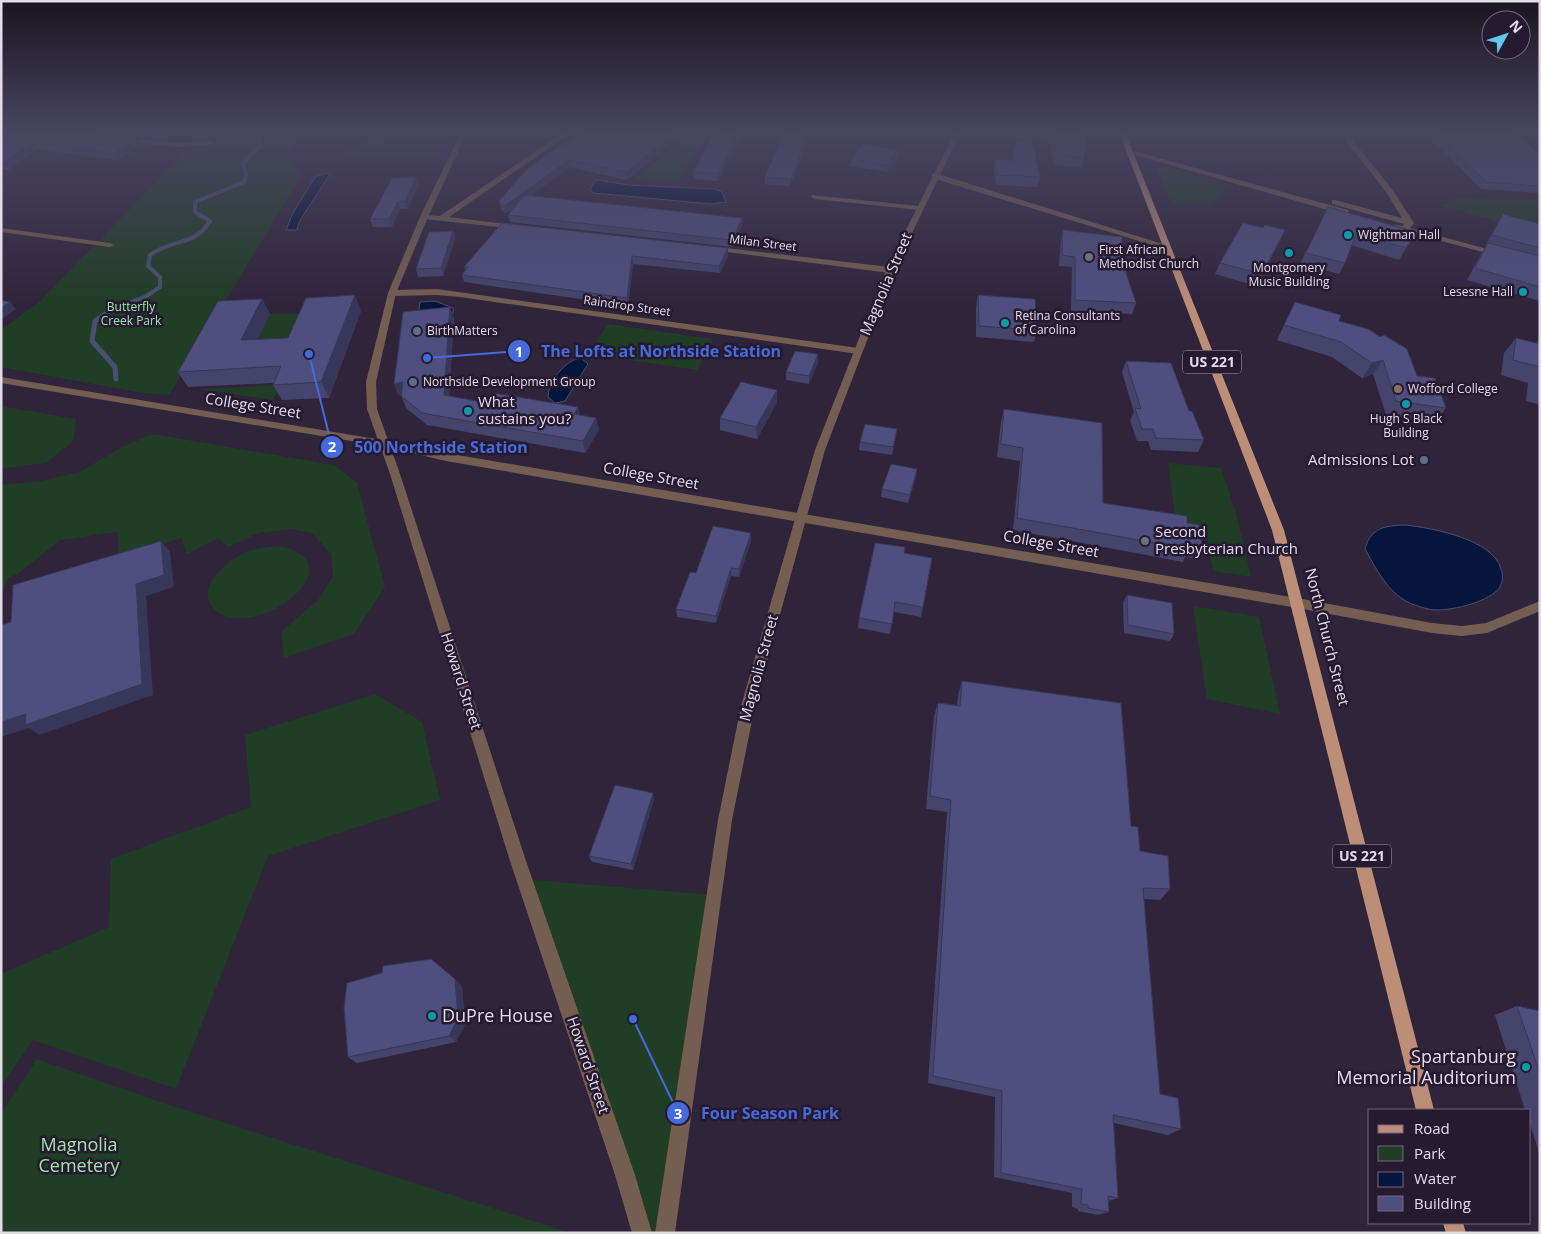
<svg xmlns="http://www.w3.org/2000/svg" width="1541" height="1234" font-family="'Open Sans',sans-serif">
	<style>
		.commercial { fill: #3f2c26 }
		.green { fill: #203d25 }
		.water { fill: #05153c; stroke: #485070 }
		.lines { fill: none; stroke-linecap: round; stroke-linejoin: round }
		.stream-far1 { stroke: #485070; stroke-width: 4 }
		.stream { stroke: #485070; stroke-width: 5 }
		.minor { fill: #745d51; fill-rule: evenodd }
		.tertiary { fill: #745d51; fill-rule: evenodd }
		.primary { fill: #bd8e77; fill-rule: evenodd }
		.wall { fill: #44446d }
		.shaded-wall { fill: #373759 }
		.building { fill: #4f4f7f; stroke: #373759 }
		.culture-dot { fill: #0f9aa8; stroke: #261a30; stroke-width: 2 }
		.worship-dot { fill: #6b7280; stroke: #261a30; stroke-width: 2 }
		.service-dot { fill: #5c6f8a; stroke: #261a30; stroke-width: 2 }
		.education-dot { fill: #8d6e63; stroke: #261a30; stroke-width: 2 }
		.labels { text-anchor: middle; stroke-width: 5; stroke-linejoin: round; paint-order: stroke }
		.far-poi-label { font-size: 12px; fill: #e3dbea; stroke: #261a30; text-anchor: start }
		.far-street-label { font-size: 12px; fill: #e3dbea; stroke: #261a30 }
		.far-park-label { font-size: 12px; fill: #9de3a7; stroke: #261a30 }
		.shield { fill: #261a30; stroke: #aaa1b2; stroke-width: 1 }
		.shield-label { font-size: 14px; font-weight: bold; fill: #e3dbea }
		.street-label { font-size: 15px; fill: #e3dbea; stroke: #261a30 }
		.poi-label { font-size: 15px; fill: #e3dbea; stroke: #261a30; text-anchor: start }
		.near-poi-label { font-size: 18px; fill: #e3dbea; stroke: #261a30; text-anchor: start }
		.near-park-label { font-size: 18px; fill: #9de3a7; stroke: #261a30 }
		.leader { fill: none; stroke: #456adc; stroke-width: 2 }
		.callout-dot { fill: #456adc; stroke: #261a30; stroke-width: 2 }
		.mark-label { font-size: 15px; text-anchor: middle; font-weight: bold; fill: #fff }
		.callout-label { font-size: 16px; text-anchor: middle; font-weight: bold; fill: #456adc; stroke: #261a30; stroke-width: 5; stroke-linejoin: round; paint-order: stroke }
	</style>
	<rect width="100%" height="100%" fill="#30243b"/>
	<path class="commercial" d="M990,132H1098L1100,138L1076,143L1042,140L1030,136Z"/>
	<path class="green" d="M205,132H307L287,154L301,176L169,395L142,393L1,367V330L39,302Z
		M689,132H708L678,181L634,180Z
		M374,136L387,144L438,143L441,146L436,157L346,158L342,155Z
		M1164,166L1226,184L1221,198L1207,205L1171,203L1157,169Z
		M1457,197L1540,200V233L1442,206Z
		M313,313L296,353L250,356L270,314Z
		M608,324L713,339L697,370L588,354Z
		M281,385L273,400L200,389Z
		M1,406L76,419L73,441L46,463L1,469Z
		M153,434L334,465L357,483L385,587L354,634L284,658L281,632L319,599L333,576L331,554L312,533L290,529L259,533L228,547L218,538L186,555L182,538L118,557V532L60,540L18,574L7,578L1,601V485L41,481L80,472L120,448Z
		M1168,463L1221,468L1236,513L1251,577L1213,571L1206,528L1176,523Z
		M279,546C294,549 315,557 308,577C298,605 239,633 215,610C192,587 230,558 249,551C259,548 269,547 279,546Z
		M1193,606L1259,617L1280,714L1207,699Z
		M375,694L422,722L440,800L268,856L176,1089L33,1040L1,1087V974L109,927L111,859L251,807L245,735Z
		M523,879L713,895L665,1233H644Z
		M37,1059L166,1104L571,1233H1V1113Z"/>
	<path class="water" d="M331,172L299,222L297,230H286L292,215L314,179L317,176Z
		M596,180L629,185L715,189L722,192L726,202L711,204L593,193L590,189Z
		M435,301L453,308V313L418,316L420,302Z
		M581,358L588,364L565,401L555,403L548,397C548,382 566,359 581,358Z
		M1405,525C1432,528 1493,539 1501,569C1503,575 1503,581 1500,587C1490,602 1453,610 1437,610C1427,610 1413,605 1404,600C1386,589 1375,567 1365,549C1371,527 1385,526 1405,525Z"/>
	<g class="lines">
		<path class="stream-far1" d="M112,309L145,297L160,287V277L148,266L150,255C171,239 196,246 210,221L195,212V202L244,182L246,174L243,163L260,146L258,134L262,132"/>
		<path class="stream" d="M114,308L95,321L92,341L115,367L116,379"/>
		<path class="minor" d="M564,132H572L449,217L515,225L519,227L518,229L424,219L420,217L424,215L440,216Z
			M1339,132H1346L1392,189L1414,223L1410,228L1502,253V257L1395,229V225L1403,226L1404,224L1332,204V200H1335L1402,218L1386,192Z
			M124,138L177,143L211,141L214,143L211,145L177,147L122,141V139Z
			M1130,150L1348,210L1349,212L1342,214L1128,153L1126,152Z
			M932,174H938L1169,246L1162,248L932,178Z
			M812,195L919,206L923,208L919,210L815,199L811,197Z
			M1,228L110,243L114,245L110,247L1,232Z
			M709,246L890,267L894,270L890,273L712,250L708,248Z
			M437,289L858,348L863,351L858,354L460,297L437,295L392,296L388,293L392,290Z
			M1,377L382,440L446,453L1297,598L1432,623L1462,626L1486,623L1540,601V611L1487,633L1462,636L1432,633L1297,608L446,461L382,446L1,383Z"/>
		<path class="tertiary" d="M461,132H467L428,217L396,293L376,382L377,409L400,474L526,861L635,1175L652,1233H632L615,1175L510,861L390,474L367,409L366,382L388,293L420,217Z
			M955,132H961L894,270L825,450L755,706L732,820L675,1233H655L718,820L741,706L815,450L886,270Z"/>
		<path class="primary" d="M1119,132H1125L1284,530L1434,1110H1416L1272,530Z
			M1443,1223H1463L1466,1233H1446Z"/>
	</g>
	<path class="wall" d="M1,132L138,138L141,145L117,160L37,149L9,170L1,169Z
		M96,132H163L152,138Z
		M581,132H686L627,180L570,167L530,196L742,225L732,247L510,222L508,215L515,207L506,213L501,209L499,201Z
		M743,132L718,181L694,179L693,172L710,143V140Z
		M811,132L790,186L765,184V177Z
		M1047,132H1088L1084,158L1081,168L1054,165Z
		M1424,132H1514L1540,155V193L1481,189Z
		M897,150V157L887,172L851,166L852,159Z
		M995,159L1040,177L1037,187L996,185L994,169Z
		M416,177L419,185L407,209H400L392,227H373L370,219Z
		M1328,207L1416,232L1399,260L1351,245L1345,263L1339,274L1300,264Z
		M1503,214L1540,224V301L1467,280L1481,254L1486,247H1485L1496,226Z
		M502,223L728,256L720,273L633,264L628,306L464,282L462,275L465,271L464,267Z
		M1063,230L1122,270L1136,303L1132,314L1071,311L1072,267L1059,266L1061,241Z
		M1285,230L1256,286L1215,274L1220,263Z
		M453,231L455,238L443,276L418,277L416,269Z
		M978,295L1037,330L1034,342L976,337V307Z
		M262,299L270,314L258,339L288,338L361,311L329,398L282,400L273,385L274,383L188,387L178,372Z
		M1295,302L1339,321L1380,337L1446,408L1435,422L1386,415L1373,374L1362,378L1332,357L1277,340Z
		M450,307L454,319L449,396L487,403L578,407L580,415L596,418L599,430L585,453L427,425L406,408L401,395H398Z
		M1516,338L1536,343L1540,338V405L1526,401L1528,383L1501,375L1504,353Z
		M1126,361L1189,411L1204,440L1198,452L1151,450L1148,441H1137L1130,420L1134,412L1122,372Z
		M818,362L809,384L786,380V372Z
		M777,390V402L757,439L720,430V418Z
		M1004,409L1103,503L1187,523L1202,546L1194,558L1185,557L1183,562L1013,530L1020,461L997,457L1001,422Z
		M896,437L892,455L859,450L860,442Z
		M917,469L916,477L908,503L881,497L882,489Z
		M751,533V541L739,577L731,576L716,623L677,617L676,609L696,573Z
		M904,553L923,607L921,617L894,612L890,634L858,628L859,618Z
		M1127,595L1174,634L1170,641L1124,633L1123,603Z
		M962,681L1131,826L1140,851L1170,889L1160,900L1144,899L1160,1094L1181,1129L1168,1135L1114,1123L1118,1198L1108,1201L1109,1212L1098,1215L1078,1211V1209L1072,1207V1193L994,1177L995,1097L928,1083L947,812L926,809L934,716L938,703L957,705L958,695Z
		M654,799L633,870L592,862L589,856Z
		M462,986L465,1025L456,1042L357,1063L348,1057Z
		M1517,1006L1540,1011V1156L1530,1124V1110H1525L1495,1015Z"/>
	<path class="shaded-wall" d="M149,132H163L152,138Z
		M676,132H686L627,180L626,172Z
		M739,132H743L718,181V174Z
		M808,132H811L790,186L791,179Z
		M138,138L141,145L117,160L114,153Z
		M33,142L37,149L9,170L4,163Z
		M897,150V157L887,172V165Z
		M569,160L570,167L506,213L504,206Z
		M416,177L419,185L407,209L405,201Z
		M398,202L400,209L392,227L389,219Z
		M742,218V225L732,247V240Z
		M1285,230L1280,242L1256,286L1262,274Z
		M453,231L455,238L443,276L441,268Z
		M728,248V256L720,273L719,266Z
		M632,256L633,264L628,306L627,298Z
		M355,295L361,311L329,398L321,382Z
		M262,299L270,314L250,356L241,340Z
		M10,302L16,309L1,320V308Z
		M450,307L454,319L448,406L444,395Z
		M818,354V362L809,384V376Z
		M1383,360L1373,374L1362,378L1372,363Z
		M403,382L408,394L398,395L394,384Z
		M777,390V402L757,439L756,427Z
		M578,407L580,419L574,414Z
		M596,418L599,430L585,453L583,441Z
		M917,469L916,477L908,503L910,495Z
		M751,533V541L739,577V569Z
		M161,541L170,552L174,587L146,596L153,695L39,735L29,728L1,737V722L136,584Z
		M731,568V576L716,623V616Z
		M653,793L654,799L633,870L631,864Z
		M455,979L462,986L465,1025L456,1042L449,1036Z"/>
	<path class="building" d="M4,132H81L138,138L114,153L33,142L4,163H1V134Z
		M581,132H676L626,172L569,160L504,206L499,201L529,167Z
		M714,132H739L718,174L693,172L711,140H710Z
		M784,132H808L791,179L765,177Z
		M1052,132H1088L1084,158L1057,154Z
		M1435,132H1514L1540,155V157L1537,156L1540,159V186L1486,182Z
		M1016,141L1033,143L1040,177L998,175L995,159L1012,160Z
		M863,144L897,150L887,165L852,159Z
		M416,177L405,201L398,202L389,219H370L392,178Z
		M525,195L742,218L732,240L508,215Z
		M1328,207L1416,232L1406,248L1356,234L1345,263L1306,253Z
		M1503,214L1540,224V248L1492,235Z
		M502,223L728,248L719,266L632,256L627,298L462,275L468,267H464Z
		M1243,223L1263,228L1265,225L1285,230L1262,274L1220,263Z
		M1063,230L1122,237V270H1125L1136,303L1075,300V257L1062,255Z
		M453,231L441,268L416,269L429,232Z
		M1488,243L1540,256V287L1475,268Z
		M355,295L321,382L273,385L281,366L178,372L218,301L262,299L241,340L288,338L306,298Z
		M978,295L1035,299L1037,330L979,326Z
		M1,300L10,302L1,308Z
		M1295,302L1341,315L1339,321L1368,329L1380,337L1384,335L1407,349L1417,376L1435,378L1446,408L1396,401L1383,360L1372,363L1341,342L1284,325Z
		M450,307L444,395L487,403L494,393L578,407L574,414L596,418L583,441L422,413L401,396L403,382L394,384L403,312Z
		M1516,338L1540,344V367L1513,360Z
		M795,351L818,354L809,376L786,372Z
		M1126,361L1171,363L1189,411H1192L1204,440L1156,438L1153,429H1142L1135,408L1141,409Z
		M741,382L777,390L756,427L720,418Z
		M1004,409L1102,423L1103,503L1187,516V523L1199,525L1202,546L1189,544V549L1017,518L1023,448L1001,444Z
		M865,424L897,429L893,447L860,442Z
		M891,464L917,469L910,495L882,489Z
		M713,526L751,533L739,569L731,568L716,616L676,609L690,572L696,573Z
		M161,541L164,575L136,584L142,684L25,725L26,714L1,722V625L11,622L13,585Z
		M875,543L905,547L904,553L932,558L923,607L895,602L892,624L859,618Z
		M1127,595L1172,603L1174,634L1128,625Z
		M962,681L1121,703L1131,826L1138,827L1140,851L1168,856L1170,889L1143,888L1160,1094L1178,1098L1181,1129L1113,1115L1118,1198L1108,1196L1109,1212L1088,1208V1205L1081,1204L1082,1189L1001,1173L1002,1091L933,1076L951,800L930,796L938,703L960,706Z
		M615,785L653,793L631,864L589,856Z
		M431,959L455,979L458,1018L449,1036L348,1057L344,1008L347,983L382,973L383,966Z
		M1517,1006L1540,1011V1074Z"/>
	<linearGradient id="sky" x2="0" y2="1"><stop stop-color="#1a1420"/><stop offset="0.43" stop-color="#484560"/><stop offset="1" stop-color="#484560" stop-opacity="0"/></linearGradient>
	<rect width="1541" height="305" fill="url(#sky)"/>
	<g class="culture-dot">
		<circle cx="1348" cy="235" r="5"/>
		<circle cx="1289" cy="253" r="5"/>
		<circle cx="1523" cy="292" r="5"/>
		<circle cx="1005" cy="323" r="5"/>
		<circle cx="1406" cy="404" r="5"/>
		<circle cx="468" cy="411" r="5"/>
		<circle cx="432" cy="1016" r="5"/>
		<circle cx="1526" cy="1067" r="5"/>
	</g>
	<g class="worship-dot">
		<circle cx="1089" cy="257" r="5"/>
		<circle cx="1145" cy="541" r="5"/>
	</g>
	<g class="service-dot">
		<circle cx="417" cy="331" r="5"/>
		<circle cx="413" cy="382" r="5"/>
		<circle cx="1424" cy="460" r="5"/>
	</g>
	<circle class="education-dot" cx="1398" cy="389" r="5"/>
	<g class="labels">
		<g class="far-poi-label">
			<text x="1358" y="239">Wightman Hall</text>
			<text x="1099" y="254">First African<tspan x="1099" dy="14">Methodist Church</tspan></text>
			<text x="1289" y="272" text-anchor="middle">Montgomery<tspan x="1289" dy="14">Music Building</tspan></text>
			<text x="1513" y="296" text-anchor="end">Lesesne Hall</text>
			<text x="1015" y="320">Retina Consultants<tspan x="1015" dy="14">of Carolina</tspan></text>
			<text x="427" y="335">BirthMatters</text>
			<text x="423" y="386">Northside Development Group</text>
			<text x="1408" y="393">Wofford College</text>
			<text x="1406" y="423" text-anchor="middle">Hugh S Black<tspan x="1406" dy="14">Building</tspan></text>
		</g>
		<g class="far-street-label">
			<text transform="translate(763 243) rotate(7)" y="4">Milan Street</text>
			<text transform="translate(627 306) rotate(8)" y="4">Raindrop Street</text>
		</g>
		<g class="far-park-label">
			<text x="131" y="311">Butterfly<tspan x="131" dy="14">Creek Park</tspan></text>
		</g>
		<g class="shield">
			<rect x="1183" y="350.5" width="58" height="23" rx="4"/>
			<rect x="1333" y="844.5" width="58" height="23" rx="4"/>
		</g>
		<g class="shield-label">
			<text x="1212" y="367">US 221</text>
			<text x="1362" y="861">US 221</text>
		</g>
		<g class="street-label">
			<text transform="translate(886 284) rotate(-67)" y="5">Magnolia Street</text>
			<text transform="translate(253 406) rotate(9)" y="5">College Street</text>
			<text transform="translate(651 476) rotate(10)" y="5">College Street</text>
			<text transform="translate(1051 544) rotate(10)" y="5">College Street</text>
			<text transform="translate(1327 637) rotate(76)" y="5">North Church Street</text>
			<text transform="translate(759 668) rotate(-75)" y="5">Magnolia Street</text>
			<text transform="translate(461 681) rotate(72)" y="5">Howard Street</text>
			<text transform="translate(588 1065) rotate(71)" y="5">Howard Street</text>
		</g>
		<g class="poi-label">
			<text x="478" y="407">What<tspan x="478" dy="17">sustains you?</tspan></text>
			<text x="1414" y="465" text-anchor="end">Admissions Lot</text>
			<text x="1155" y="537">Second<tspan x="1155" dy="17">Presbyterian Church</tspan></text>
		</g>
		<g class="near-poi-label">
			<text x="442" y="1022">DuPre House</text>
			<text x="1516" y="1063" text-anchor="end">Spartanburg<tspan x="1516" dy="21">Memorial Auditorium</tspan></text>
		</g>
		<g class="near-park-label">
			<text x="79" y="1151">Magnolia<tspan x="79" dy="21">Cemetery</tspan></text>
		</g>
	</g>
	<path class="leader" d="M427 358L519 351M309 354L332 447M633 1019L678 1113"/>
	<g class="callout-dot">
		<circle cx="427" cy="358" r="5"/>
		<circle cx="309" cy="354" r="5"/>
		<circle cx="633" cy="1019" r="5"/>
		<circle cx="519" cy="351" r="12"/>
		<circle cx="332" cy="447" r="12"/>
		<circle cx="678" cy="1113" r="12"/>
	</g>
	<g class="mark-label">
		<text x="519" y="357">1</text>
		<text x="332" y="452">2</text>
		<text x="678" y="1119">3</text>
	</g>
	<g class="callout-label">
		<text x="661" y="357">The Lofts at Northside Station</text>
		<text x="441" y="453">500 Northside Station</text>
		<text x="770" y="1119">Four Season Park</text>
	</g>
	<rect width="1541" height="1234" fill="none" stroke="#e3dbea" stroke-width="5"/>
	<rect x="1368" y="1109" width="162" height="115" fill="#261a30" stroke="#72677a"/>
	<rect x="1378" y="1125" width="25" height="8" fill="#bd8e77" stroke="#72677a"/>
	<text x="1414" y="1134" font-size="15" fill="#e3dbea">Road</text>
	<rect x="1378" y="1146" width="25" height="15" fill="#203d25" stroke="#72677a"/>
	<text x="1414" y="1159" font-size="15" fill="#e3dbea">Park</text>
	<rect x="1378" y="1172" width="25" height="15" fill="#05153c" stroke="#72677a"/>
	<text x="1414" y="1184" font-size="15" fill="#e3dbea">Water</text>
	<rect x="1378" y="1196" width="25" height="15" fill="#4f4f7f" stroke="#72677a"/>
	<text x="1414" y="1209" font-size="15" fill="#e3dbea">Building</text>
	<g transform="translate(1506 35) rotate(50)"><circle r="24" fill="#261a30" stroke="#72677a"/>
	<path d="M0-4L9 19L0 12L-9 19Z" fill="#5cc7e8"/>
	<text y="-8" font-size="14" font-weight="bold" text-anchor="middle" fill="#e3dbea">N</text>
	</g>
</svg>
